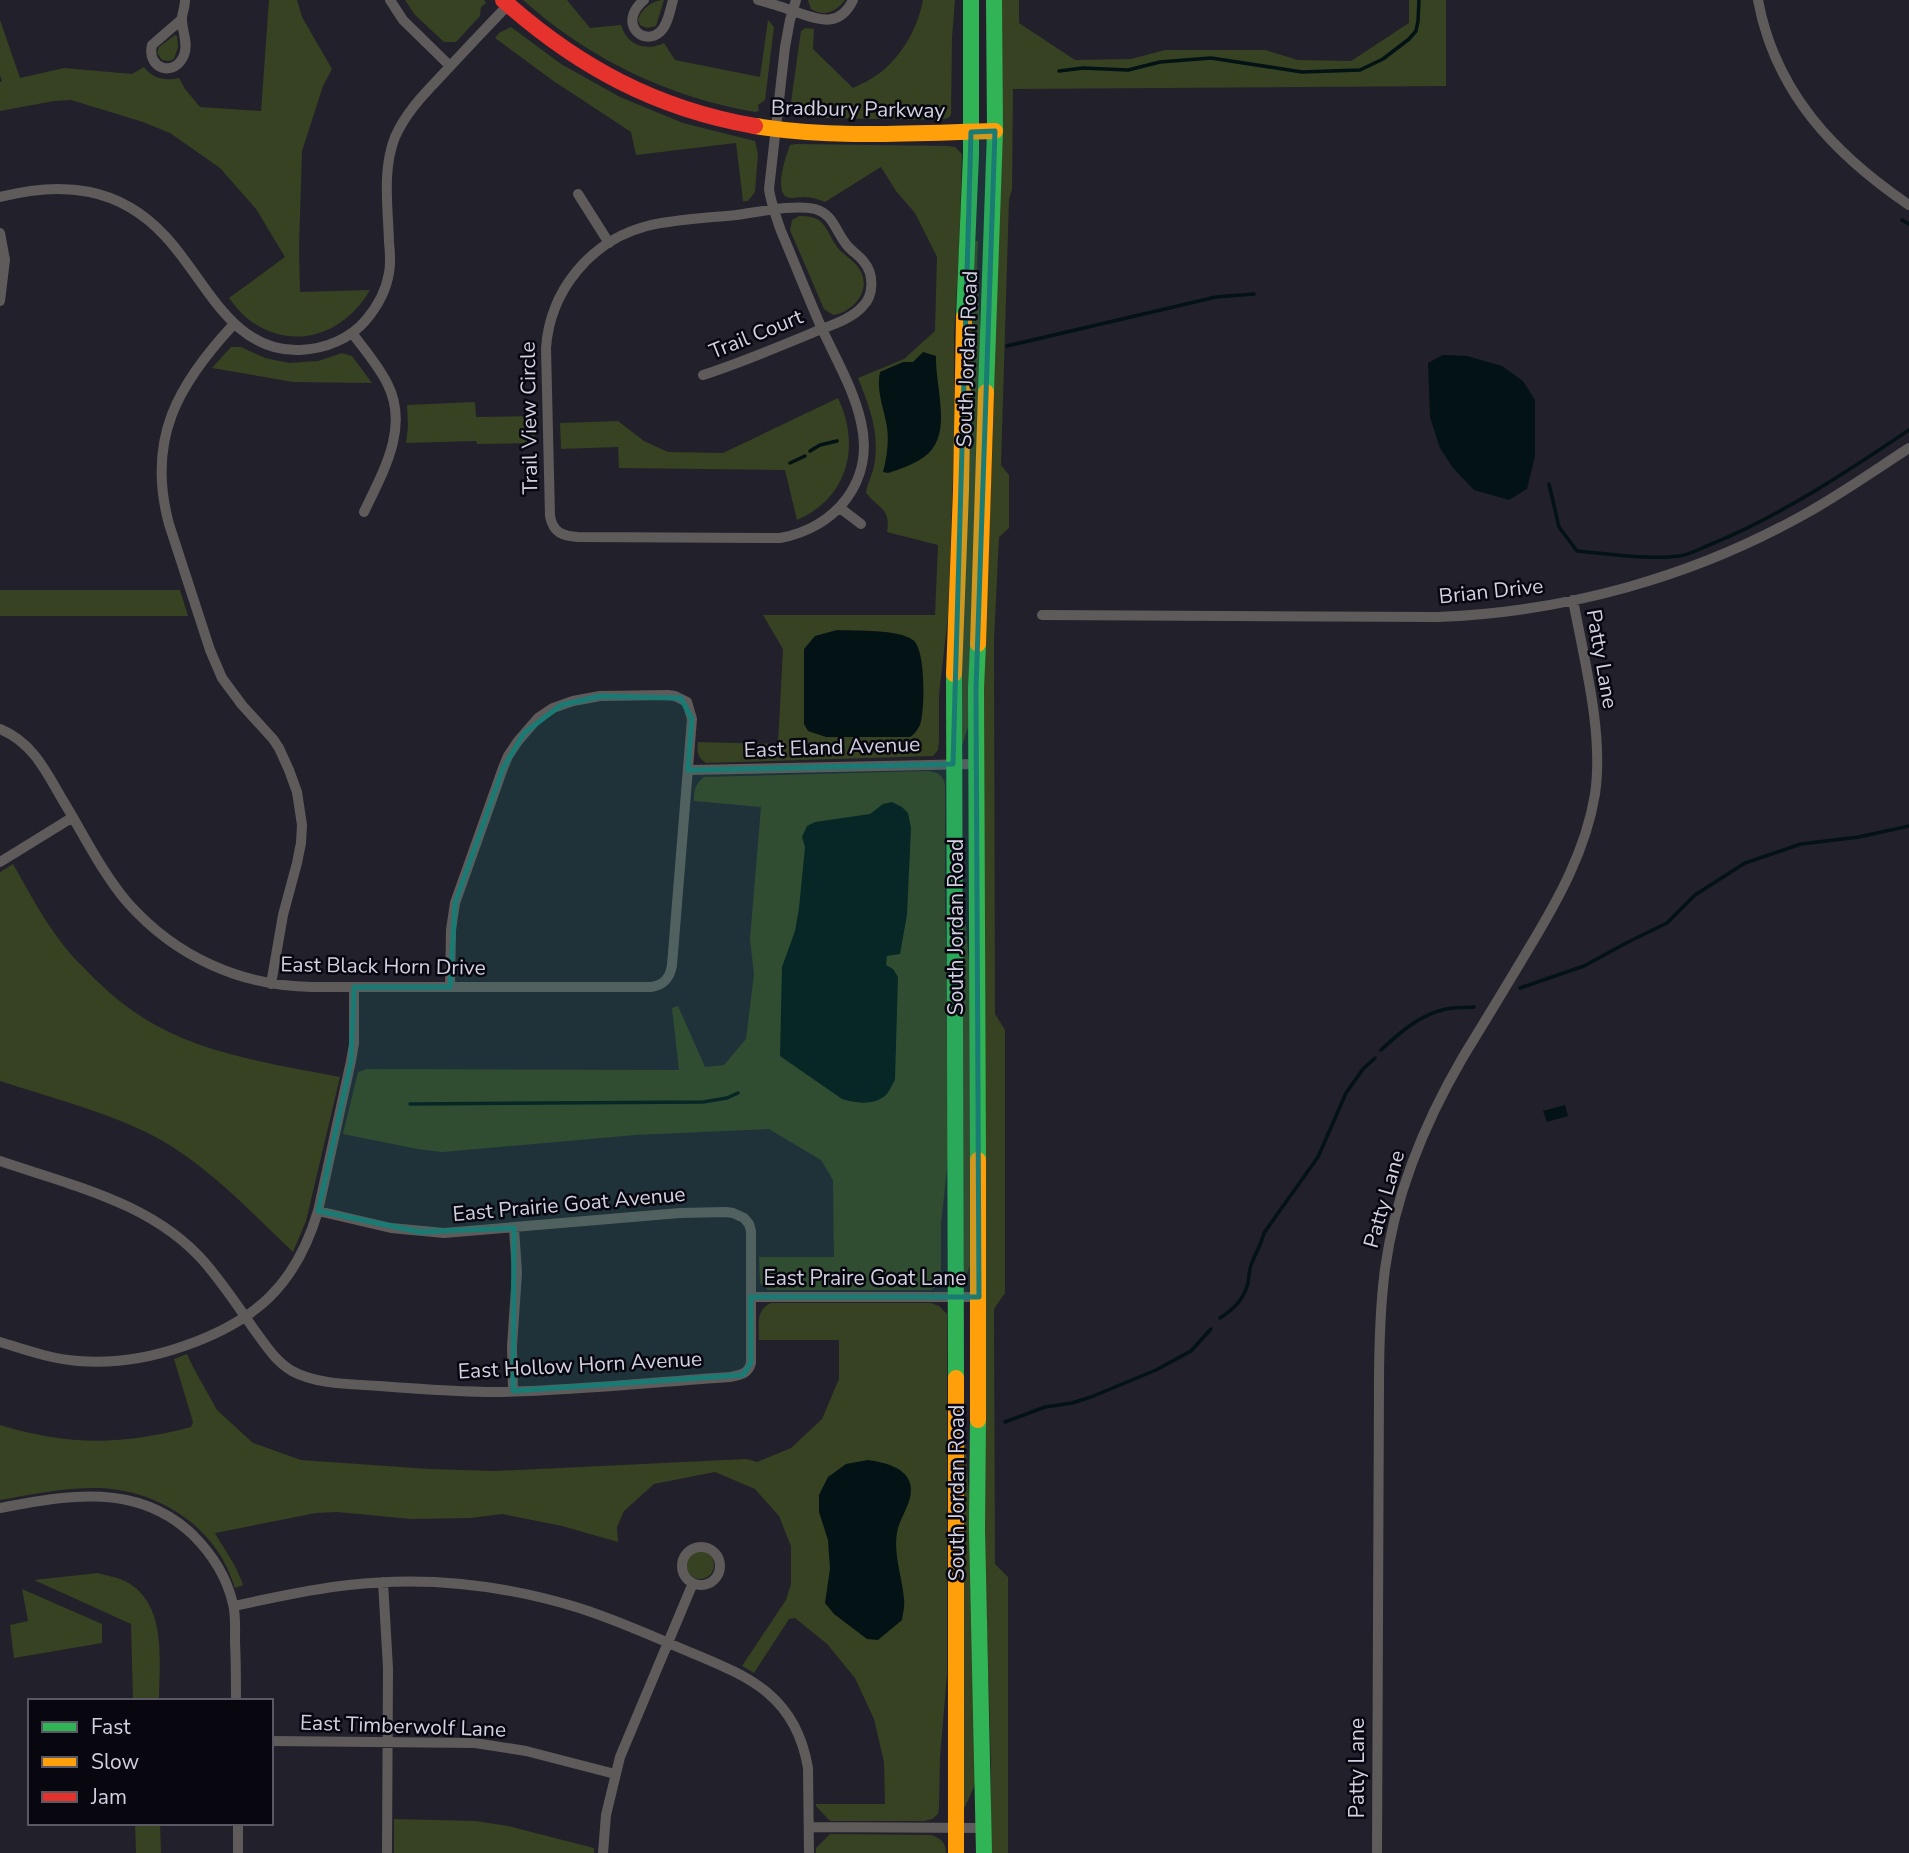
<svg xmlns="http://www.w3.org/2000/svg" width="1909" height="1853" font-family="'Nunito Sans',sans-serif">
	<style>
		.green { fill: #364222 }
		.water { fill: #031215 }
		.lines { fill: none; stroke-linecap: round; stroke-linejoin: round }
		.stream { stroke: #031215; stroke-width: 3.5 }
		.street { stroke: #5f5b5b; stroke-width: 10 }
		.fast { stroke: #30b455; stroke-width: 16 }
		.slow { stroke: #ff9f0a; stroke-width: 16 }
		.jam { stroke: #e5322d; stroke-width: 16 }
		.marked { fill: #197b74; fill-opacity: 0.2; stroke: #197b74; stroke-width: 5; stroke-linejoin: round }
		.labels { text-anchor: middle; stroke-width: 5; stroke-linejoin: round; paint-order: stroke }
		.street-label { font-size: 21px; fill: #d2d1e0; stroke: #080710 }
	</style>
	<rect width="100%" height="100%" fill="#22202b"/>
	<path class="green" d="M269,0H297L302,17L332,69L323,86L302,151L299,247L300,292L370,290C345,333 296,352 252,322C243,316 236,307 229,298L285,257L256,209L220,168L170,133L143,122L71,100L54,101L0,111V82L2,81L0,75V20L20,78L64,68L132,74L144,67C153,79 165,81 179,78L185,89L200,107L261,111Z
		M405,0H484L486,3L481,7L480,16L456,42H444L415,15Z
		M523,0H567L590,28L621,25C627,45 645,52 664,43L675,60L760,77L768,20L774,27L765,100L758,105L759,111L755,112C668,97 589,59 523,0Z
		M664,0L656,26L647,28L640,25L638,20C641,9 653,0 664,0Z
		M808,0H845C836,12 824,17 811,9Z
		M923,0H955L952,38L951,115L948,118L940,120L815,118L795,116L791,102L801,31L806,28L814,29L813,49L853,88C861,84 870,80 877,75C901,58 918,28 923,0Z
		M1002,0H1019V23L1075,60L1131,59L1165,50H1265L1298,60L1351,61L1409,23V0H1446V86L1013,89L1012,189L1009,199L1001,465L1009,475V528L999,537L994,640L995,1014L1005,1030V1293L994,1309L995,1564L1008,1577V1853H991V1767L985,1567V1002L983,736L985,628L992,460L1001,122Z
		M511,27L561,64L620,97L683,123L755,141L758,154L755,192L748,201H743L736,143L636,155L631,132L552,80L495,38L499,33Z
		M175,35L177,36L178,47L174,59L169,61L162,60L157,53L159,47Z
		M796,144L948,146L955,147L962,154L959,253L954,334V448L948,616L939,695V741L938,750L933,756L706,763C697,757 697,752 698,742L778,744L783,649L763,615H935L938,545L887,532C891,508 878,508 866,493C867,484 872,476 874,466C880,434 870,408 858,378L904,359L935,331L937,257L915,213L896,191L881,167L825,202C818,199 811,197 803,197C798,197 792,199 787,197C774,192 786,155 790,145Z
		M799,216C827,215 825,231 838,248C844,255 853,260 858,267C874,288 854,312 833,315L824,309L790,230L792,220Z
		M975,241H978L977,268L981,347L968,727L962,746H960L969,340Z
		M231,347H241L265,358L289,363L318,361L342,353L352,356L372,383L293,382L212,368Z
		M838,398C861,446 848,498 797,520L785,470L619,468L618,447L561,449L560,423L618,421L644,441L668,452L723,453Z
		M475,402L476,417L534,416L535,443L477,444L476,441L406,443L408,427L407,405Z
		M0,590H180L188,616H0Z
		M926,771C937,772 943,774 945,785V907L949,1041L948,1160L941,1223V1277L939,1284L931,1290H768L760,1283L759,1257H834L833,1180L821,1160L769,1129L635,1135L442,1152L418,1149L343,1134L358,1072L367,1069L679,1070L672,1008L678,1006L705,1067L724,1065L746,1039L754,974L750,939L761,807L694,801C694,789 695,785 704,777Z
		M13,864C33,899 52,936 81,965C99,984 120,1003 142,1017C199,1054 274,1064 340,1077L306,1221L293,1252C254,1215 217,1175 171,1146C124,1116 54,1099 0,1081V872Z
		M961,908H964L970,972V1266L965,1277H963Z
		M771,1303H931L939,1306L947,1314V1674L940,1757L939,1807L938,1814L932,1819L924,1821H830L816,1806V1804H885L884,1762L874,1719L855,1678L827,1644L795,1618L789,1619L754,1673L742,1666L786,1600L791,1584V1546L779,1516L755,1489L715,1472L654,1484L624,1511L617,1527L618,1542L562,1526L502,1514L471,1518L411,1519L337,1512L316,1513L215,1533C225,1551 236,1564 243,1585L235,1588C230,1574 225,1561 216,1549C191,1513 146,1490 101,1488C68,1487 33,1494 0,1500V1425C69,1446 121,1445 191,1427L193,1422L174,1359L187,1354L193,1367L217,1410L253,1443L301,1460L429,1469L495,1471L746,1459L757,1462L791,1448L822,1419L839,1379V1340H759C759,1326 755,1310 771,1303Z
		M962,1439L965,1440L970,1507L976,1776L974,1787L965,1807H961Z
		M686 1565a14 14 0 1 1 28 0a14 14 0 1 1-28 0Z
		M98,1573C107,1576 117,1577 125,1581C168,1603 159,1661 159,1701H133L131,1624L34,1580Z
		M22,1589L102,1624V1643L14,1658L10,1625L28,1621Z
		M394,1819L476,1821L508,1826L594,1848V1853H394Z
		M135,1823H160L161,1853H136Z
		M830,1834L931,1835C940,1838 946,1842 946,1853H816V1848Z"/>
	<path class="water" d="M923,352L936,356C935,388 954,436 924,457C913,465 900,469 888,473L883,472C887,457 889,442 887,427C884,408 876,391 880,372L903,362H913Z
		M1443,355L1467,356L1502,366L1523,381L1535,400V456L1527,489L1509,500L1474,490L1453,468L1440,448L1430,417L1428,363Z
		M837,630C856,631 898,629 913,640C926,649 925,711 920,725C917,730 915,734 910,737H826L808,731L804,724V649L815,636Z
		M892,802L902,807L908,813L911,828L907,915L900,954L887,956L886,965L893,969L898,977L895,1080C892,1084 890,1091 886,1095C874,1106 855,1103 842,1099L780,1056L782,967L795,931L799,908L805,847L802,837L807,826L815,822L870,814L883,804Z
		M1565,1105L1568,1116L1547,1122L1543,1111Z
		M868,1460C880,1462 899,1465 907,1477C918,1494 903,1511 898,1528C892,1552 902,1575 904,1599C905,1606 903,1613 902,1620L878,1640L867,1639L834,1614L825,1603L830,1569L828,1540L819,1512V1495L828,1477L846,1464Z"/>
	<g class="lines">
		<path class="stream" d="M1059,71L1083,68L1128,70L1160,62L1211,58L1302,72L1360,70L1383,59L1409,39L1416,31L1418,21L1419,0
			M1902,220L1909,224
			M1007,346L1216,297L1254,294
			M810,451L820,445L837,441
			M790,463L805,456
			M1549,484L1559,527L1577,551C1609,554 1647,560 1679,556C1690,555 1703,547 1714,543C1783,514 1847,472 1909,430
			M1520,988L1584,966L1628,942L1667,923L1695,895L1745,863L1801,844L1859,837L1909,826
			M1381,1050C1399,1033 1421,1014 1446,1009C1455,1007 1465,1008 1474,1007
			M410,1104L703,1102L727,1098L738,1093
			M1220,1318C1234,1309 1244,1299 1248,1283C1249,1277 1249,1271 1251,1265C1255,1254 1261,1245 1264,1233L1318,1157L1346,1093L1363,1069L1375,1058
			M1005,1422L1045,1407L1072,1403L1091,1397L1156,1370L1191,1351L1211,1329"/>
		<path class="street" d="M390,0L403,20L450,66
			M644,0C617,23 643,47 660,32C668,25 670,10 673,0
			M758,0C769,3 780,6 790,10C815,18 838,31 853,0
			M1758,0C1775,92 1834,154 1909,205
			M182,19L152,45C146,69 175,78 184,55C189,42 181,30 182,17C183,11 185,6 185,0
			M578,194L609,243
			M0,197C62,181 119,186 165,236C205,278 231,353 300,350C325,349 350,339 366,320C377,307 386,291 389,273C391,263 390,252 389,242C388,207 382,170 395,137C406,112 424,94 443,74C464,51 486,28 508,5
			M0,233L5,260L0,301
			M234,324C178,384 146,439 169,524L210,650L222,678L242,705L273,739L279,748L289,770L297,792L302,825L301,843L297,863L283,915L271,984
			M352,333C364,349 378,365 387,383C410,427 383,472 364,512
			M703,375C740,363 776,348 812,333C828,326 851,320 863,306C874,295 874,274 864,262C859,255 851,251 846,244C835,230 833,214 815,209C795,204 758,212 736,215C707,218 676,219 647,226C590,241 550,291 546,348L550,516C553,533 563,536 578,537L780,538C836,528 875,481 861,422C854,390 836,359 822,329C808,297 795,264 781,231C776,217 771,203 769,189L785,47L790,20L796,0
			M840,508L861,524
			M1042,615L1438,617C1566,612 1693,577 1805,514C1841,494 1875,470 1909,448
			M0,729C32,742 46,771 62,799C83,833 102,873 128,903C176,957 241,986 312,987H651C664,985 670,978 672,965L692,719L687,702L675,696L668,695L600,696L573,701L553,708L538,718L518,741L508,756L503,768L455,903L451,930L450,987
			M689,770L976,764
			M0,862L73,817
			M0,1161C73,1186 154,1203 206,1264C223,1284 238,1306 253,1328C265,1344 274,1360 292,1371C318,1385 352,1384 380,1386C419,1389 458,1392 497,1392C575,1391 653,1382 730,1377C741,1375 748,1374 751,1363V1231L749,1224L744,1218L733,1213L726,1212L680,1213L444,1233L391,1228L318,1211
			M751,1297H979
			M0,1342C26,1350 51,1359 78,1361C115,1364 150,1358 184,1346C256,1321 296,1285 318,1211L351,1061L354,1044V987
			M513,1391L512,1346L517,1273L514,1228
			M0,1508C68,1495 138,1482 193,1535C212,1554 227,1578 233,1604C236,1616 235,1629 235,1642C236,1661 236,1681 236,1701
			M682 1566a19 19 0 1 1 38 0a19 19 0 1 1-38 0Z
			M383,1582L388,1668L387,1853
			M234,1606C272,1598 310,1589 349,1585C425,1576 503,1585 576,1607C611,1618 646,1633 680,1648C744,1675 795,1691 808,1768L809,1853
			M271,1741L475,1743L526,1751L615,1774
			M238,1823V1853
			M809,1827L984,1828
			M603,1853L606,1815L620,1757L693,1583
			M1377,1853L1379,1386C1379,1347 1380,1308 1385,1269C1395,1195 1425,1122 1463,1057C1485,1021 1507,985 1529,948C1558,900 1586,850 1595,794C1604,734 1584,659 1573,600"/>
		<path class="fast" d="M964,317L971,155V0
			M986,392L995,131L994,0
			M978,644L976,689L978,1160
			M954,674L956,1378
			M978,1420L977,1529L984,1853"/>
		<path class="slow" d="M755,126C834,139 915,133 995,131
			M978,644L986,392
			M954,674L961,490L964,317
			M956,1378V1853
			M978,1420V1160"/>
		<path class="jam" d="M503,0C577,66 656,109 755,126"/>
	</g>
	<path class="marked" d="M995,131L976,689L979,1297H751V1363L743,1375L513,1391L514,1228L420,1232L318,1211L351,1061L354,987H450L455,903L503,768L524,733L561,705L600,696L681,698L692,719L688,770L953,764L971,132Z"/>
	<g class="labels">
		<g class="street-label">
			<text transform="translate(858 109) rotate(1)" y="7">Bradbury Parkway</text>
			<text transform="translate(756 334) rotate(-22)" y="7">Trail Court</text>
			<text transform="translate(967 359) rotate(-88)" y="7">South Jordan Road</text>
			<text transform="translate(529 418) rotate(-91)" y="7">Trail View Circle</text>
			<text transform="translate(1491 591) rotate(-6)" y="7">Brian Drive</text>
			<text transform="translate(1602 659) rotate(80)" y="7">Patty Lane</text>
			<text transform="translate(832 747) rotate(-2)" y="7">East Eland Avenue</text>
			<text transform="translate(956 927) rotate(-90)" y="7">South Jordan Road</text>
			<text transform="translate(383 966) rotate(1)" y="7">East Black Horn Drive</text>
			<text transform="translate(1384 1199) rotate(-74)" y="7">Patty Lane</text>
			<text transform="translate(569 1204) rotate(-5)" y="7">East Prairie Goat Avenue</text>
			<text x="865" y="1285">East Praire Goat Lane</text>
			<text transform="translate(580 1365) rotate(-3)" y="7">East Hollow Horn Avenue</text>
			<text transform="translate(957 1493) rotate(-90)" y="7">South Jordan Road</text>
			<text transform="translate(403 1726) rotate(2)" y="7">East Timberwolf Lane</text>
			<text transform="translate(1357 1768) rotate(-90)" y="7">Patty Lane</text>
		</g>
	</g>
	<rect x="28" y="1699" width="245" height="126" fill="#080710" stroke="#595863" stroke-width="2"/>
	<rect x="42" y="1722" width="35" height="10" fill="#30b455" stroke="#595863" stroke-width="2"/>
	<text x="91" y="1734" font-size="21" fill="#d2d1e0">Fast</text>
	<rect x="42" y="1757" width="35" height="10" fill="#ff9f0a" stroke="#595863" stroke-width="2"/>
	<text x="91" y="1769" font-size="21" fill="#d2d1e0">Slow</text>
	<rect x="42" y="1792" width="35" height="10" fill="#e5322d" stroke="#595863" stroke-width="2"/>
	<text x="91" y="1804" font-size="21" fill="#d2d1e0">Jam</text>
</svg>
